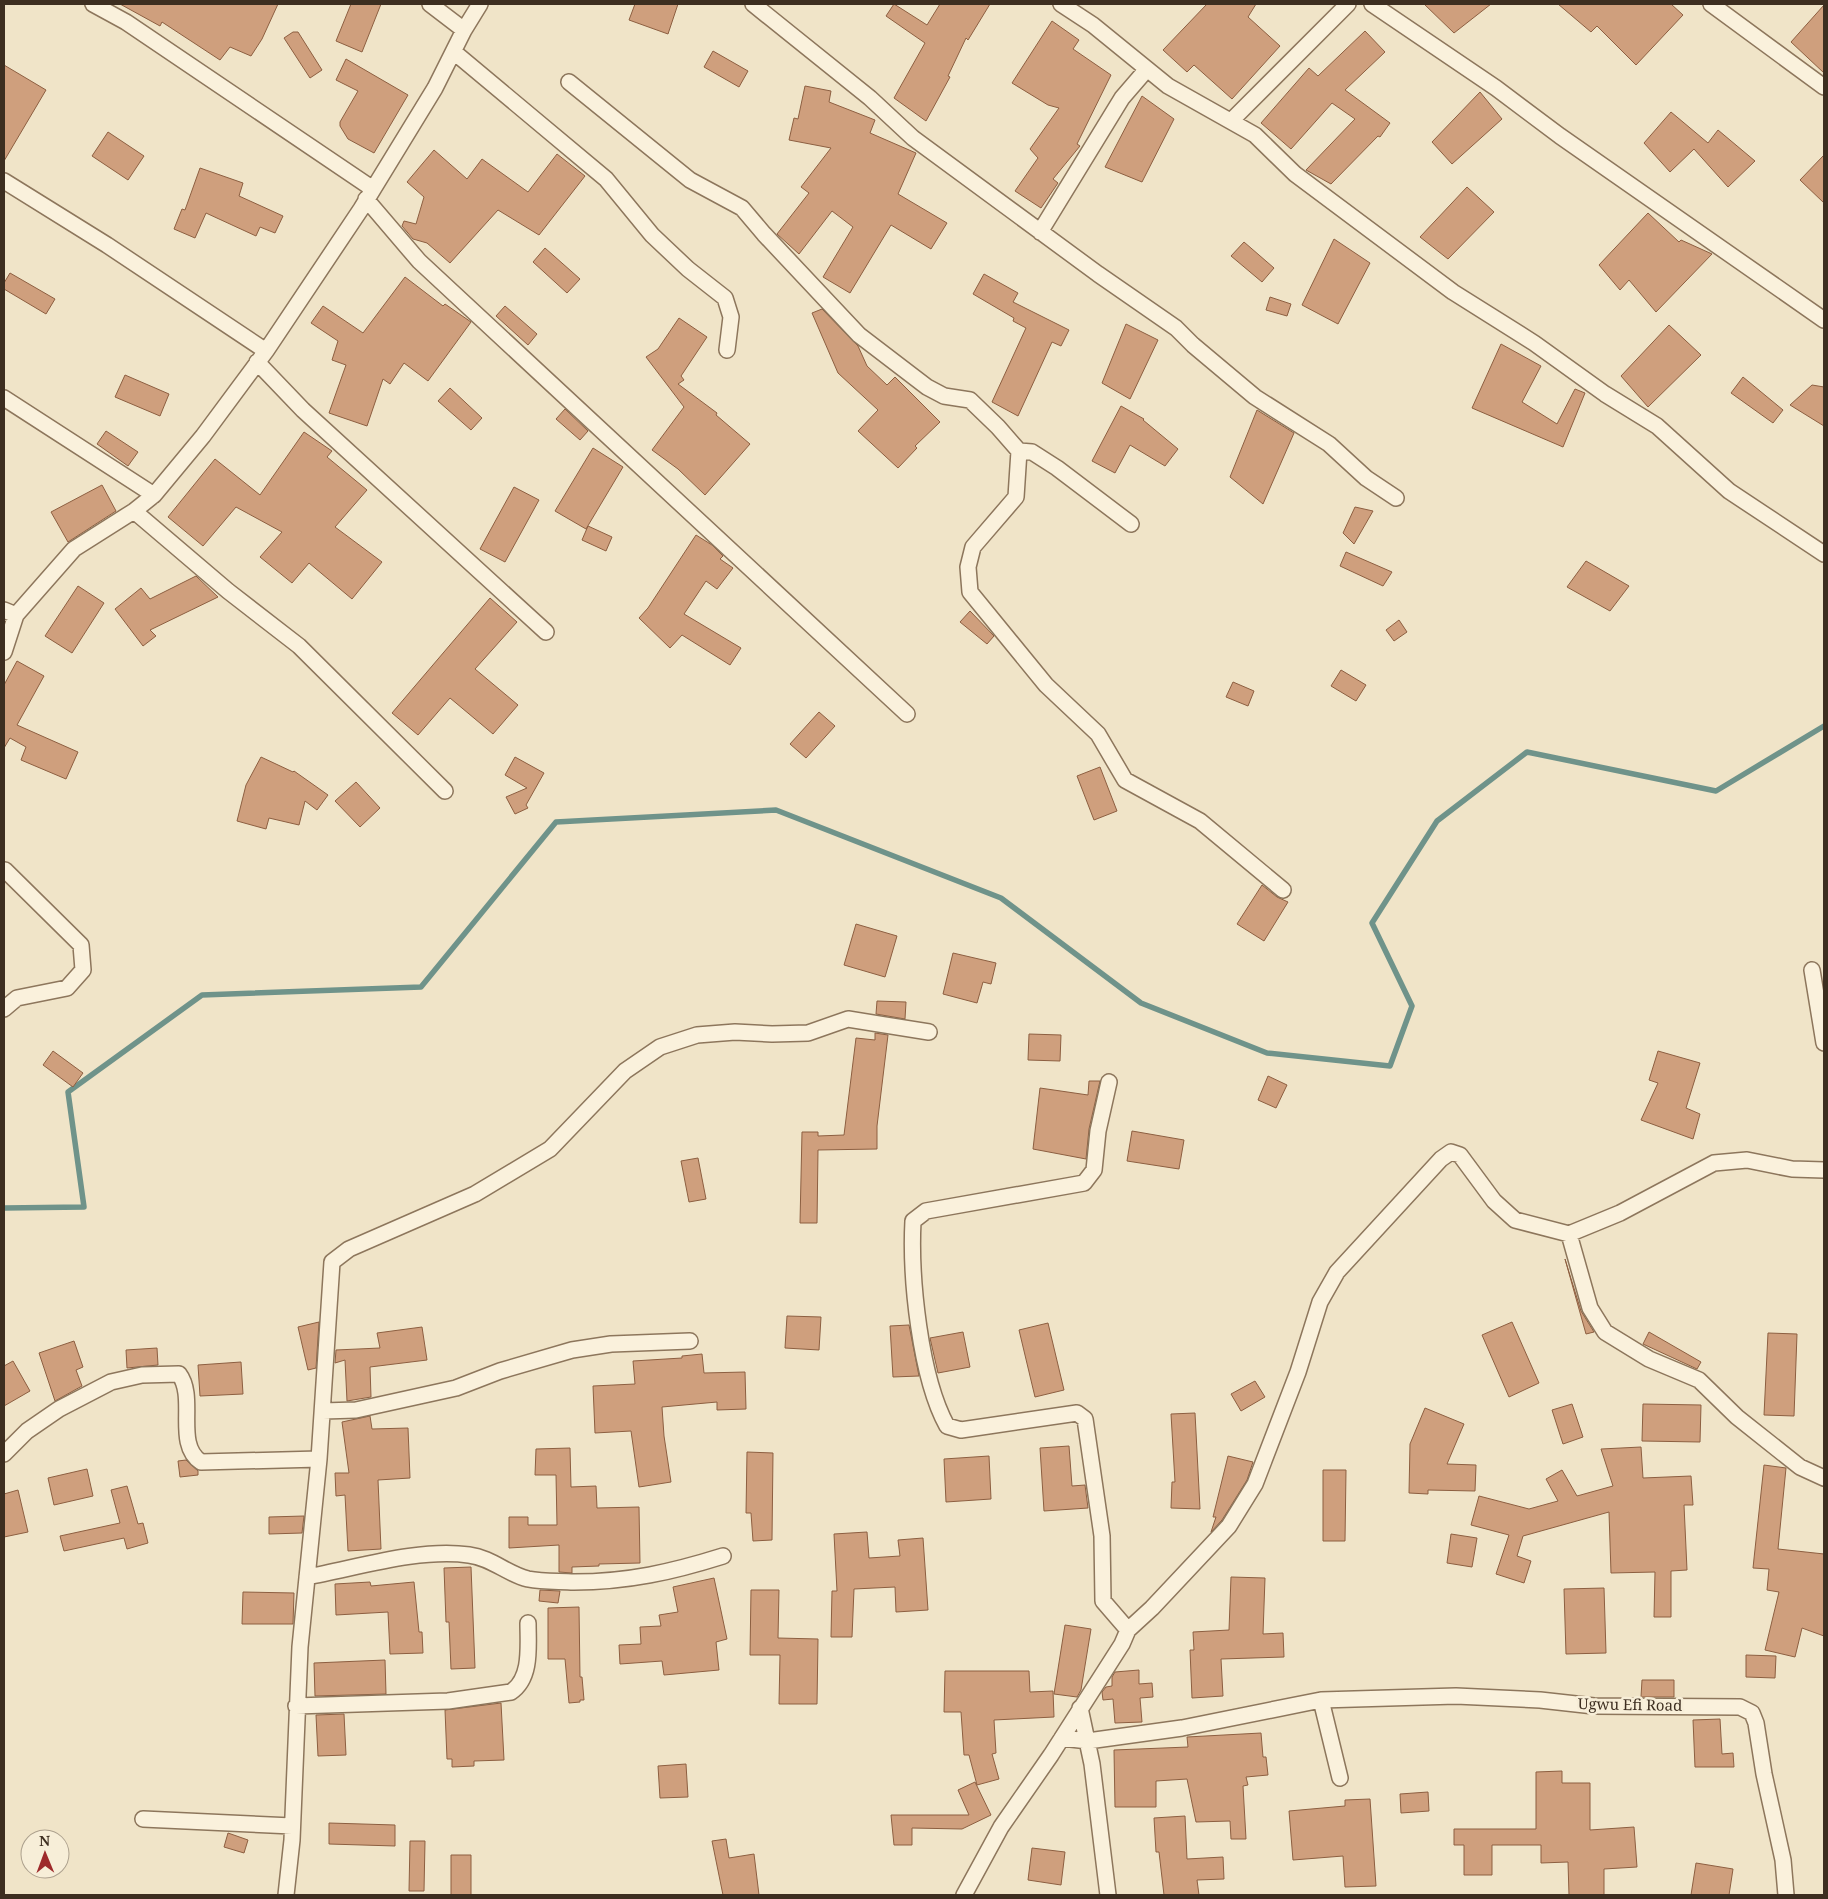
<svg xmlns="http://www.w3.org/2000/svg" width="1828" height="1899" font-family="'Noto Serif',serif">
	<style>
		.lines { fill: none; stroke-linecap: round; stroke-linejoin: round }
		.stream { stroke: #6f938a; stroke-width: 5.5 }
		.building { fill: #cf9f7d; stroke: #8d5f41 }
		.minor-casing { stroke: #8d765c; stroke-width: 18 }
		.minor { stroke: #faf1dc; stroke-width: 15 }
		.labels { text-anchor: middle; stroke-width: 5; stroke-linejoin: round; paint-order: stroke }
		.street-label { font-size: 15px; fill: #3d2e20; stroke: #f7eed8 }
	</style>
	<rect width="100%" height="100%" fill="#f0e4c8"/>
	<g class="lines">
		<path class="stream" d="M4,1208L84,1207L68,1092L202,995L421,987L556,822L776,810L1001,898L1141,1003L1267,1053L1390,1066L1412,1006L1372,923L1437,821L1527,752L1716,791L1824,726"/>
	</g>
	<path class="building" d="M120,4H278L262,39L251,56L230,47L220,60L162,22L160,26Z
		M351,4H381L362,52L336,41Z
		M635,4H678L668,34L629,20Z
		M894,4L927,25L940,4H990L968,40L966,38L948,76L950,77L926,121L894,98L925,43L886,16Z
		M1207,4H1256L1248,17L1280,46L1232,99L1194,65L1187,72L1163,50Z
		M1424,4H1491L1454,33Z
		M1558,4H1671L1683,15L1636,65L1597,26L1591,32Z
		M1824,5V73L1791,42Z
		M1052,21L1079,40L1073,49L1111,75L1077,144L1080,146L1053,179L1058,183L1041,208L1015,191L1038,158L1030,149L1059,108L1048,105L1012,83Z
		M1365,31L1385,52L1345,90L1390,123L1380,137L1378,136L1331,184L1306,170L1355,119L1332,103L1291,149L1261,123L1309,68L1318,76Z
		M293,32H298L322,70L310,78L284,38Z
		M713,51L748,71L739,87L704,67Z
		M346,59L408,95L374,153L348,139L340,126V122L358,91L336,80Z
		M4,65L46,90L4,161Z
		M805,86L831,91L829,102L875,120L870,133L916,153L898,194L947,223L931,249L891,225L850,293L823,277L853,227L832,211L799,254L777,234L809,193L801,187L831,148L789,140L794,118L798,119Z
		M1480,92L1502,119L1452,164L1432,142Z
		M1142,96L1174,119L1142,182L1105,167Z
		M1671,112L1708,143L1718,130L1755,161L1728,187L1694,149L1670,172L1644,143Z
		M108,132L144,156L128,180L92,156Z
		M434,150L467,179L482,159L528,192L557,154L585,176L539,235L498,210L450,263L427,243L413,239L402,226L404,221L416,224L424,197L407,182Z
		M1824,155V203L1800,180Z
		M200,168L243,183L239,196L283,216L275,233L260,227L256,236L206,213L195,238L174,229L182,209L185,210Z
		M1467,187L1494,212L1448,259L1420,237Z
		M1648,213L1679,242L1681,240L1712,254L1656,312L1629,280L1620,290L1599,265Z
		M1334,239L1370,263L1338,324L1302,305Z
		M1244,242L1274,268L1262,282L1231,256Z
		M545,248L580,279L567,293L533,262Z
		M10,273L55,299L46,314L4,289V283Z
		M984,274L1018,293L1013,302L1069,330L1061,346L1052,342L1018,416L992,402L1026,328L1013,321L1014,318L973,294Z
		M405,277L443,306L445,304L471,322L428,381L404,363L390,384L383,379L367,426L329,413L346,365L332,360L338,341L311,323L323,306L363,333Z
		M1270,297L1291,304L1287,316L1266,310Z
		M505,306L537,334L528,345L496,316Z
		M822,309L858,346L867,366L887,385L895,377L940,422L915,446L917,448L898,468L858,431L878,410L838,373L812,313Z
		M679,318L707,337L681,376L684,380L678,384L717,413L716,415L750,444L705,495L678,469L652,450L684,407L646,357L658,349Z
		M1126,324L1158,340L1130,399L1102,383Z
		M1669,325L1701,355L1648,407L1621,376Z
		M1501,344L1541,366L1522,402L1557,424L1575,389L1585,393L1563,447L1472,408Z
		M125,375L169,394L160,416L115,397Z
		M1743,377L1783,410L1773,423L1731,393Z
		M1812,385L1824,387V426L1790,405Z
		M450,388L482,418L471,430L438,401Z
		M1121,406L1144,419L1143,420L1178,449L1165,466L1130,445L1115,473L1092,461Z
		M565,409L588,431L580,440L556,419Z
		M1257,410L1294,433L1263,504L1230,477Z
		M106,431L138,452L128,466L97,444Z
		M304,432L332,451L327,457L367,490L335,527L382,562L352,599L309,563L292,583L260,557L282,532L236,507L203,546L168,517L215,459L260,495Z
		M593,448L623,467L586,529L555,511Z
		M102,485L116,511L68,542L51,512Z
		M514,487L539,500L505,562L480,549Z
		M1355,507L1373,511L1354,544L1343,533Z
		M588,526L612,537L606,551L582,540Z
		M696,535L712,545L723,556L720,559L733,568L717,589L706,581L684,614L741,648L730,665L682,635L670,648L639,618L648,608Z
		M1346,552L1392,572L1383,586L1340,566Z
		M1586,561L1629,586L1610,611L1567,587Z
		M196,576L218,597L150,630L156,636L143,646L115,609L141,588L150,599Z
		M78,586L104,603L72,653L45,636Z
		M490,598L517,622L475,669L518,705L493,734L450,698L418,735L392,713Z
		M970,611L994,636L987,644L960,622Z
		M1399,620L1407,632L1394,641L1386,630Z
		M17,661L44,676L17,725L78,752L66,779L21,760L26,747L10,738L4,748V685Z
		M1341,670L1366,685L1356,701L1331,686Z
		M1233,682L1254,691L1248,706L1226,697Z
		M819,712L835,726L806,758L790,744Z
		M261,757L293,772L294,771L328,795L317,810L305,801L299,825L269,818L266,829L237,821L246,785Z
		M515,757L544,773L526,805L528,808L515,814L506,797L527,788L505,775Z
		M1100,767L1117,811L1094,820L1077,776Z
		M356,782L380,808L360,827L335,801Z
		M1262,885L1277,897L1288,902L1264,941L1237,924Z
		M856,924L897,936L885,977L844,965Z
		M953,953L996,963L991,984L983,982L977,1003L943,994Z
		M877,1001L906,1002L905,1019L876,1014Z
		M875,1033L888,1035L877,1126V1149L818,1150L817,1223H800L802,1132H818V1136L844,1135L856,1038L875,1040Z
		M1029,1034L1061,1035L1060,1061L1028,1060Z
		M53,1051L83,1073L73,1087L43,1065Z
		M1658,1051L1700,1063L1686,1108L1700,1114L1693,1139L1641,1120L1658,1083L1649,1080Z
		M1268,1076L1287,1085L1276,1108L1258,1100Z
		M1089,1081H1100L1089,1129L1086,1159L1033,1149L1040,1088L1088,1095Z
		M1132,1131L1184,1140L1179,1169L1127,1161Z
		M698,1158L706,1199L689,1202L681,1161Z
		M1565,1259L1581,1311L1594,1332L1586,1334Z
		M787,1316L821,1317L819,1350L785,1348Z
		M319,1322L316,1368L308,1370L298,1327Z
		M1512,1322L1539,1383L1509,1397L1482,1335Z
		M1048,1323L1064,1390L1035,1397L1019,1330Z
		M909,1325L919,1376L893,1377L890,1326Z
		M422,1327L427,1360L370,1367L371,1397L347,1401L345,1360L335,1363L336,1350L380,1348L377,1333Z
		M963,1332L970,1367L938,1373L930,1338Z
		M1649,1332L1701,1362L1697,1369L1643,1344Z
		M1768,1333L1797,1334L1794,1416L1764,1415Z
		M74,1341L83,1367L76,1370L82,1386L55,1401L39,1353Z
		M157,1348L158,1365L127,1368L126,1350Z
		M702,1354L704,1373L745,1372L746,1409L717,1410V1402L662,1407L664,1436L671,1482L639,1487L631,1431L595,1433L593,1386L635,1384L633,1361L682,1358V1356Z
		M13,1361L30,1391L4,1406V1366Z
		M241,1362L243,1394L200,1396L198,1365Z
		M1255,1381L1265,1397L1241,1411L1231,1394Z
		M1572,1404L1583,1437L1563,1444L1552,1410Z
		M1643,1404L1701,1405L1700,1442L1642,1441Z
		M1425,1408L1464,1424L1447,1464L1476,1465L1475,1491L1428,1490V1494L1409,1493L1410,1444Z
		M1195,1413L1200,1509L1171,1508L1172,1482H1175L1171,1414Z
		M370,1416L372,1429L408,1428L410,1478L378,1480L381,1549L348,1551L345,1495L336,1496L335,1473H349L342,1422Z
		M1069,1446L1072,1486L1085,1485L1088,1508L1044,1511L1040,1448Z
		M1641,1447L1643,1478L1691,1476L1693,1505H1684L1687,1570L1671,1571V1617H1654L1655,1572L1611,1573L1609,1512L1523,1536L1517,1556L1531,1561L1524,1583L1496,1574L1509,1535L1471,1525L1479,1496L1529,1509L1558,1501L1546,1479L1562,1470L1577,1496L1613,1486L1601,1449Z
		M570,1448L571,1487L596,1486L597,1508L639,1507L640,1563L599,1564V1566L572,1567V1573L559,1572V1545L509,1548V1517H528V1525H557L556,1475H535L536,1449Z
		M747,1452L773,1453L772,1540L753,1541L751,1513H746Z
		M989,1456L991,1499L946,1502L944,1459Z
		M1228,1456L1253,1462L1247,1480L1222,1520L1211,1532L1216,1517H1213Z
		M186,1460L198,1471V1475L180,1477L178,1461Z
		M1764,1465L1786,1468L1778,1549L1824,1554V1636L1802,1628L1795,1657L1765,1650L1779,1592L1767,1590L1769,1569L1753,1568Z
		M87,1469L93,1496L54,1505L48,1478Z
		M1323,1470H1346L1345,1541H1323Z
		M127,1486L138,1524L143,1523L148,1543L127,1549L124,1538L64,1551L60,1536L120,1523L111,1490Z
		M18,1490L28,1532L4,1537V1494Z
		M304,1516L302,1533L269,1534V1517Z
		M867,1532L869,1558L900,1556L898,1540L923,1538L928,1610L896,1612L895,1587L854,1589L852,1637H831L832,1591H837L834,1534Z
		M1451,1534L1477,1538L1472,1567L1447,1563Z
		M471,1567L475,1668L451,1669L449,1622H446L444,1568Z
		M1231,1577L1265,1578L1263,1634L1283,1633L1284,1657L1221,1659L1223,1696L1192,1698L1190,1650H1194L1193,1632L1229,1630Z
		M714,1578L727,1639L716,1642L719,1670L664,1675L662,1661L620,1664L619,1645L641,1644L640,1627L661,1626L659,1615L678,1612L673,1587Z
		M370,1582L371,1586L414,1582L419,1632H422L423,1653L390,1654L388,1612L336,1615L335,1584Z
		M1604,1588L1606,1653L1566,1654L1564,1589Z
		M540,1590L560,1591L558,1603L539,1601Z
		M751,1590H779L778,1638L818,1639L817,1704H779L780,1655H750Z
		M243,1592L294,1593L293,1624H242Z
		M579,1607L580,1677H582L584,1700H580V1702L569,1703L565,1659H548V1608Z
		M1065,1625L1091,1629L1081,1690L1077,1697L1054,1694Z
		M1746,1655L1776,1656L1775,1678L1746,1677Z
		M385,1660L386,1694L315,1696L314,1663Z
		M1139,1670V1684L1152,1683L1153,1697L1140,1698L1142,1722L1115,1723L1113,1699L1103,1700L1102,1692L1106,1687L1112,1686V1677L1115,1672Z
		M945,1671H1029L1030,1692L1053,1691L1054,1717L994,1720L996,1753L992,1754L999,1779L977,1785L969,1755H964L961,1712H944Z
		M1642,1680H1674V1697H1641Z
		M501,1703L504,1760L474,1761V1766L452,1767V1759H447L445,1710Z
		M344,1714L346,1755L318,1756L316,1715Z
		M1720,1719L1722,1754L1733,1753L1734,1767H1695L1693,1720Z
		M1261,1733L1263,1757H1266L1268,1775L1246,1777L1248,1785L1243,1786L1246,1839H1231L1230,1821L1196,1822L1187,1779L1156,1781V1807H1115L1114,1750L1188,1747L1187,1737Z
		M686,1764L688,1797L660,1798L658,1766Z
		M1562,1771V1783H1590V1830L1634,1827L1637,1867L1604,1869V1895H1569L1568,1862L1541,1863V1845H1492V1875H1464V1845H1454V1829H1536V1772Z
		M975,1782L991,1815L962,1829L912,1828V1845H894L891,1815H969L958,1790Z
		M1428,1792L1429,1811L1401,1813L1400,1794Z
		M1370,1799L1376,1886L1345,1887L1343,1856L1293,1860L1289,1811L1345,1806V1800Z
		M1185,1816L1187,1859L1223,1857L1224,1879L1197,1880L1199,1895H1164L1159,1852H1156L1154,1818Z
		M329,1823L395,1825V1846L329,1844Z
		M228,1833L248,1840L244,1853L224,1847Z
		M726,1839L729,1858L754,1854L759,1895H723L712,1841Z
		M410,1841H425L424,1891H409Z
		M1032,1848L1065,1852L1061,1885L1028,1880Z
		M451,1855H471V1895H451Z
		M1696,1863L1733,1869L1729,1895H1691Z"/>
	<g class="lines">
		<g class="minor-casing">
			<path id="minor" d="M93,4L126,22L373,189
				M430,4L464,30
				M753,4L870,98L913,138L1098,274L1176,328L1193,345L1255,397L1329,444L1366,478L1396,498
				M1061,4L1093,25L1168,86L1255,135L1295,174L1453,292L1534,343L1605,394L1657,426L1729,491L1824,554
				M1372,4L1496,88L1560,136L1824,320
				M1711,4L1824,87
				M454,52L606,179L652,235L688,269L725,298L731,317L727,350
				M569,82L690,180L742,208L764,234L859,335L927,387L944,396L970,400L998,427L1019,451L1016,497L973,547L968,567L970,592L1046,685L1098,734L1125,780L1200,821L1283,890
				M1231,121L1348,4
				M4,181L107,245L266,351
				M366,199L419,261L907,714
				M1040,232L1122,98L1147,69
				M257,362L303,410L546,632
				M4,398L154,495
				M1019,451L1032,452L1057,468L1131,524
				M134,511L228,591L299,646L445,791
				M4,610L16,615L74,549L134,511L154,495L203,436L266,351L361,209L435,88L464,30L480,4
				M4,652L16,615
				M1812,970L1824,1043
				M4,1009L17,998L67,988L83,970L81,945L5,870
				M1109,1082L1098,1131L1094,1170L1084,1183L926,1211L913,1221C910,1278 920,1377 947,1426L961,1430L1077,1413L1085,1419L1102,1536L1103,1601L1128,1630
				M1569,1234L1590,1308L1605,1332L1649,1359L1699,1380L1737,1417L1800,1467L1824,1478
				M323,1411L356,1410L456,1388L500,1371L572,1350L611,1344L690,1341
				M4,1454L27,1431L59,1409L111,1382L142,1375L179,1374C197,1398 174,1444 201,1462L319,1459
				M307,1577C357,1568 418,1548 469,1555C492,1558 507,1574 528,1579C543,1582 559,1581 574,1582C628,1582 672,1572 723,1556
				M1321,1700L1340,1778
				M296,1706L448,1701L511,1692C532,1678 528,1646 528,1623
				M1080,1708L1092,1764L1108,1895
				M1062,1738L1088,1741L1182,1728L1321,1700L1456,1696L1540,1700L1594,1706L1740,1707L1752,1713L1756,1723L1764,1774L1783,1860L1786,1895
				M143,1819L292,1826
				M286,1895L292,1840L300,1647L319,1459L332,1262L349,1249L475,1194L550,1149L625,1071L660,1047L697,1035L735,1032L772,1034L808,1033L848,1019L929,1032
				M964,1895L1001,1827L1051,1755L1122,1644L1128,1630L1152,1608L1229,1526L1255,1484L1298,1372L1320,1302L1337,1272L1441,1159L1451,1152L1460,1155L1494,1201L1515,1220L1569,1234L1620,1213L1714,1163L1747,1160L1792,1169L1824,1170"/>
		</g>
		<use href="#minor" class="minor"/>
	</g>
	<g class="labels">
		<g class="street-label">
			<text transform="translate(1630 1705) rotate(1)" y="5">Ugwu Efi Road</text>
		</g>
	</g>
	<rect width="1828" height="1899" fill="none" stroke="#3d2e20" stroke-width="10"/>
	<g transform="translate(45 1854) rotate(359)"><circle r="24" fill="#f7eed8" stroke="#ada18e"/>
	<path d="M0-4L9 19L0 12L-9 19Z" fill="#9e2a2b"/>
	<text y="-8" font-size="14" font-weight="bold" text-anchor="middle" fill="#3d2e20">N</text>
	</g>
</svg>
